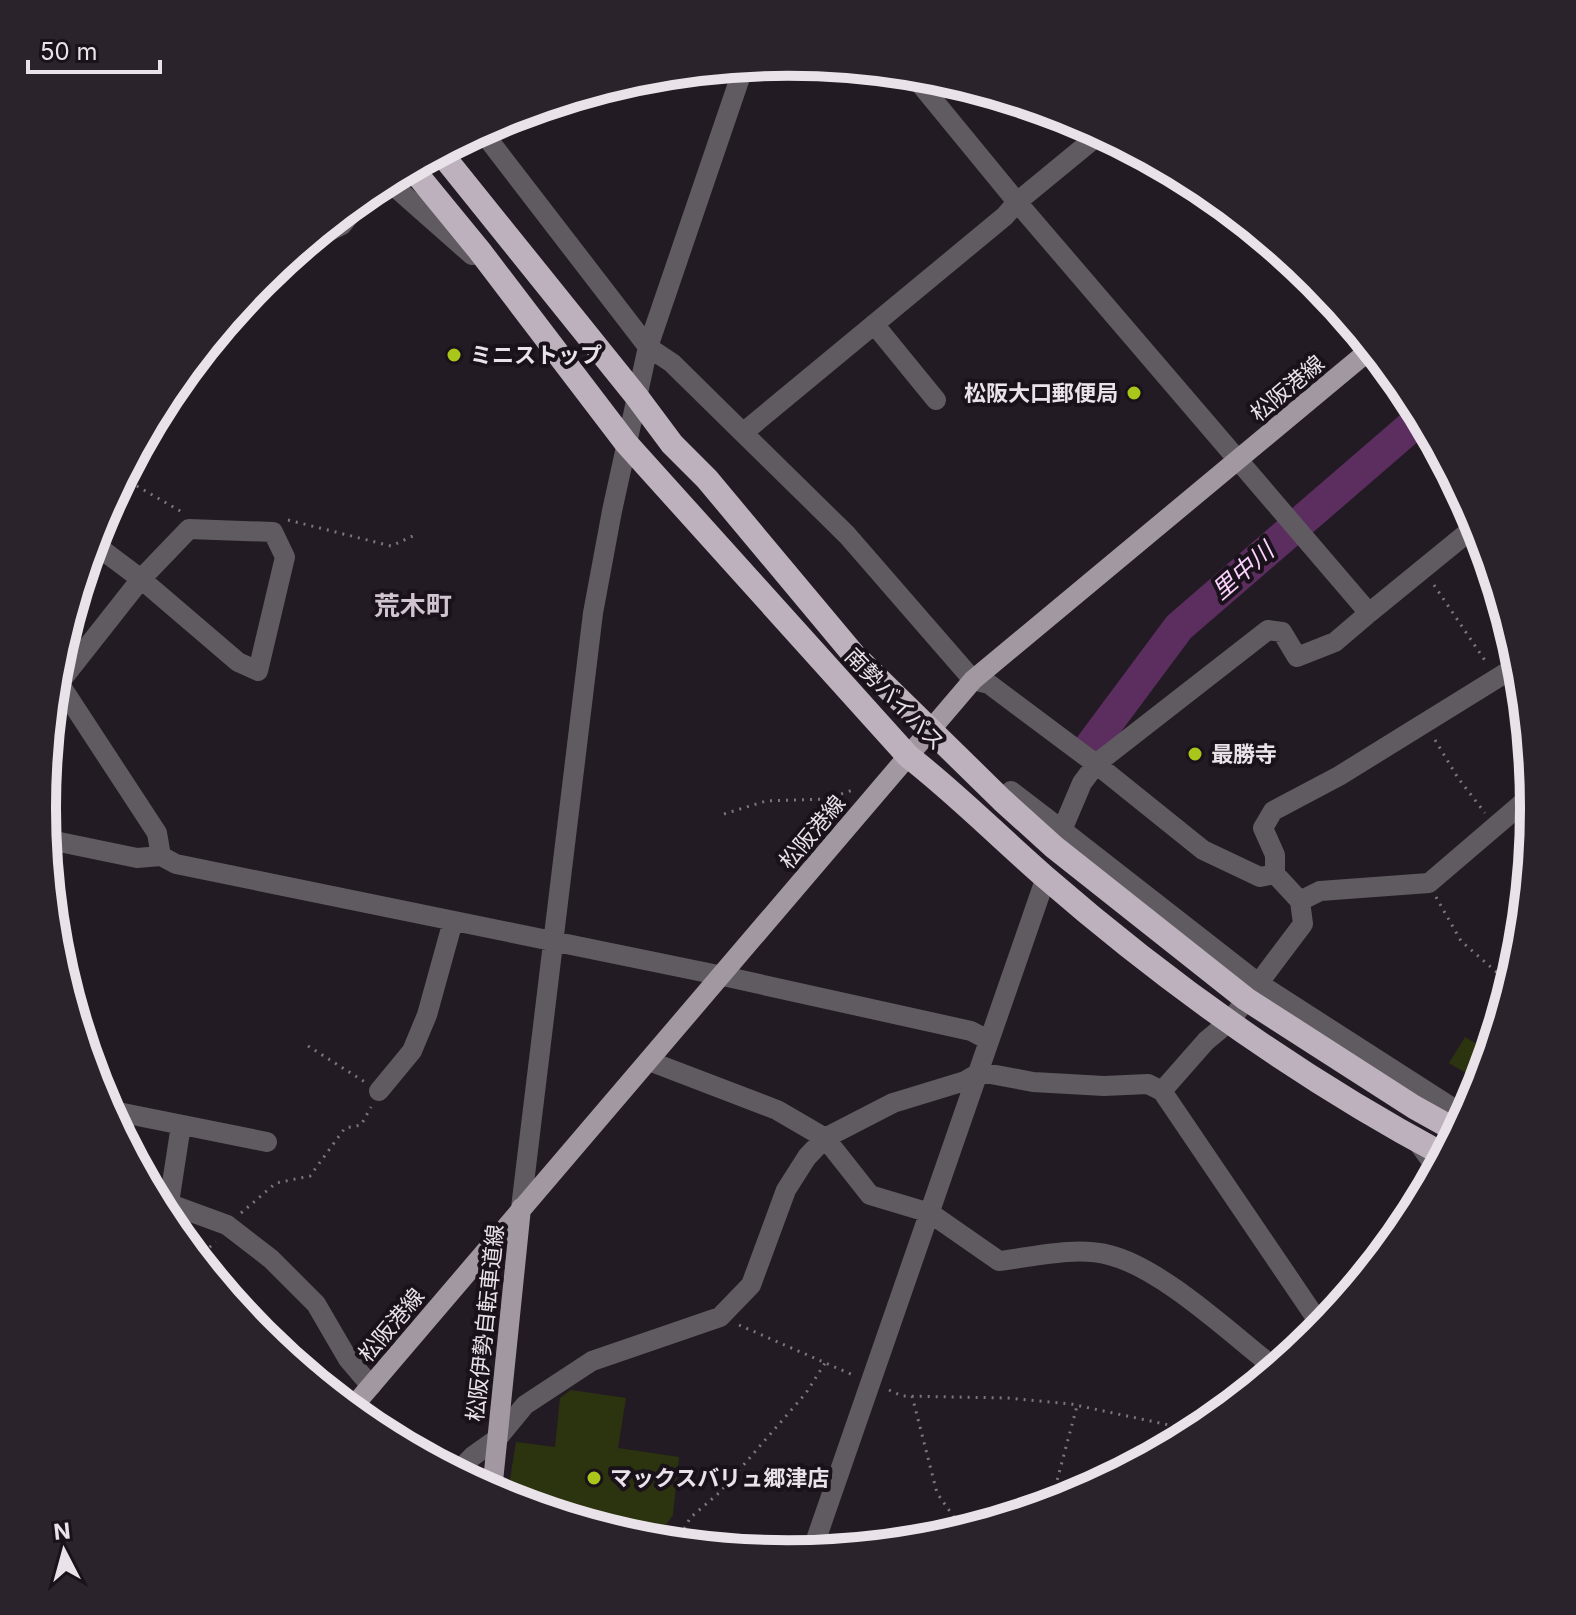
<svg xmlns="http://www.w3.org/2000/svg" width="1576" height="1615" font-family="Inter,'Noto Sans JP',sans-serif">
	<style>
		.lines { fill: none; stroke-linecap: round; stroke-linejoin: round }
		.river { stroke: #5c2e5f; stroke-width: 32 }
		.building { fill: #2c340f }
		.path { stroke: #7c757d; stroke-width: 3; stroke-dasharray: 2 6; stroke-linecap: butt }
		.minor { stroke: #605b60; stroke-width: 20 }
		.major { stroke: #a298a2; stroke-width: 20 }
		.highway { stroke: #bcb1bc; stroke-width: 24 }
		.poi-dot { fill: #a9c71a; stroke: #1a121a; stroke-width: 3 }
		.labels { text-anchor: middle; stroke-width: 8; stroke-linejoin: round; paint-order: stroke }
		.poi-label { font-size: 22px; font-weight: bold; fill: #e9e3e9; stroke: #1a121a; text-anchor: start }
		.street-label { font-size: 22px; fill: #e9e3e9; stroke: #1a121a }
		.water-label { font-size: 24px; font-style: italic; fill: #fcd1fe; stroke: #1a121a }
		.quarter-label { font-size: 26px; font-weight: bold; fill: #cfc4d0; stroke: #1a121a }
		.rim { fill: none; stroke: #e9e3e9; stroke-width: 10 }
	</style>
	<rect width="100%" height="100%" fill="#231b24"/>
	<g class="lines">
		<path class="river" d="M1089,748L1179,627L1421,418"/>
	</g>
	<path class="building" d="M1465,1037L1490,1052L1481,1082L1449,1063Z
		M571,1390L626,1398L618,1448L679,1457L673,1515L655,1540L642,1539L507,1498L516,1442L555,1447L560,1398Z"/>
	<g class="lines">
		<path class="path" d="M123,478L182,512
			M288,520L391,546L415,535
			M1434,585L1486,662
			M1435,740L1458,778L1485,813
			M724,814L766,801L826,799L853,790
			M1436,897L1461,941L1510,984
			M308,1046L365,1082
			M241,1213L276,1183L310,1176L345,1128L361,1125L371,1107
			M197,1257L216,1242
			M739,1325L853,1375
			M889,1390L902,1396L1008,1398L1071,1404L1197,1431
			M912,1396L937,1493L963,1530
			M1051,1503L1077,1406
			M677,1543L690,1518L720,1492L806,1393L825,1363"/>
		<path class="minor" d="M912,74L1017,202L1369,613L1478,524
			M481,130L648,347L672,363L847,535L973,680L989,684L1096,764L1203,850L1260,877L1275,874
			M387,180L472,255L479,250
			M305,243L342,225L366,194
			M874,324L936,400
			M744,432L1005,216L1017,202L1101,133
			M55,677L157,833L161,856
			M59,683L141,579L189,529L273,532L285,557L258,671L238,662L141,579L93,543
			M1002,800L1011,791L1062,830L1082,783L1096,764L1268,630L1282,632L1297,657L1335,642L1369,613
			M1062,830L1258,983L1465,1116
			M45,839L137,858L161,856L176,864L723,976L971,1031L988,1040
			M1300,901L1320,891L1429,883L1533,794
			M649,1061L777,1110L825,1138L870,1195L930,1213L999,1261C1033,1257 1075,1246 1109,1255C1162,1268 1231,1334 1275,1368
			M379,1091L412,1051L427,1015L453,921
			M1162,1091L1206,1041L1230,1021L1303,924L1300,901L1275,874V855L1263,828L1273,811L1339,776L1520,664
			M108,1110L267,1142
			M1416,1140L1437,1169
			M156,1199L227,1225L271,1259L316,1304L348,1359L371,1386
			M521,1208L593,613L612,511L648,347L744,66
			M162,1211L169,1203L181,1125
			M457,1472L473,1456L497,1439L525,1405L592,1361L720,1317L751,1285L786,1190L807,1157L825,1138L893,1103L965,1081L980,1072L1033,1082L1104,1086L1148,1084L1162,1091L1322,1327
			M812,1551L1046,877"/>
		<path class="major" d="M351,1409L973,680L1372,348
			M492,1491L521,1208"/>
		<path class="highway" d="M440,152L637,397L672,444L707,479L854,655L1002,800L1054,847L1246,999L1414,1107L1457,1131
			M411,167L479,250L626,443L908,756C957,794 999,837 1045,877C1167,983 1302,1079 1444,1155"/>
	</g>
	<g class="poi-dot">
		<circle cx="454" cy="355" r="8"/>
		<circle cx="1134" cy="393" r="8"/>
		<circle cx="1195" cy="754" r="8"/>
		<circle cx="594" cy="1478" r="8"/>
	</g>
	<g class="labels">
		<g class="poi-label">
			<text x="470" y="363">ミニストップ</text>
			<text x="1118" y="401" text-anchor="end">松阪大口郵便局</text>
			<text x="1211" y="762">最勝寺</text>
			<text x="610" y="1486">マックスバリュ郷津店</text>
		</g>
		<g class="street-label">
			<text transform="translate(1287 388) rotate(-40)" y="8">松阪港線</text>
			<text transform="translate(895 699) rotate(46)" y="8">南勢バイパス</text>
			<text transform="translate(812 832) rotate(-50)" y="8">松阪港線</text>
			<text transform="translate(485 1323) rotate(-84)" y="8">松阪伊勢自転車道線</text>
			<text transform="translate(391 1325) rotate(-50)" y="8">松阪港線</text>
		</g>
		<g class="water-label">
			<text transform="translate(1243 571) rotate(-41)" y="8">里中川</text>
		</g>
		<g class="quarter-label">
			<text x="413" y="615">荒木町</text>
		</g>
	</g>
	<path d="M0 0H1576V1615H0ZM56 808a732 732 0 1 1 1464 0a732 732 0 1 1-1464 0Z" fill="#2b232b" fill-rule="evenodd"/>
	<path class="rim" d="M56 808a732 732 0 1 1 1464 0a732 732 0 1 1-1464 0Z"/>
	<g transform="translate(64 1551) rotate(354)" stroke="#1a121a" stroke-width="6" paint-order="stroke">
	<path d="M0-6L14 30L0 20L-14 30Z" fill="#e9e3e9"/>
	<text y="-12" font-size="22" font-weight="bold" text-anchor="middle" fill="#e9e3e9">N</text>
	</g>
	<path d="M28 60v12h132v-12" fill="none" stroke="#e9e3e9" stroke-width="4"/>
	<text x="40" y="60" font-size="24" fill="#e9e3e9" stroke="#1a121a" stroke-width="6" paint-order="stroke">50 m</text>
</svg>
